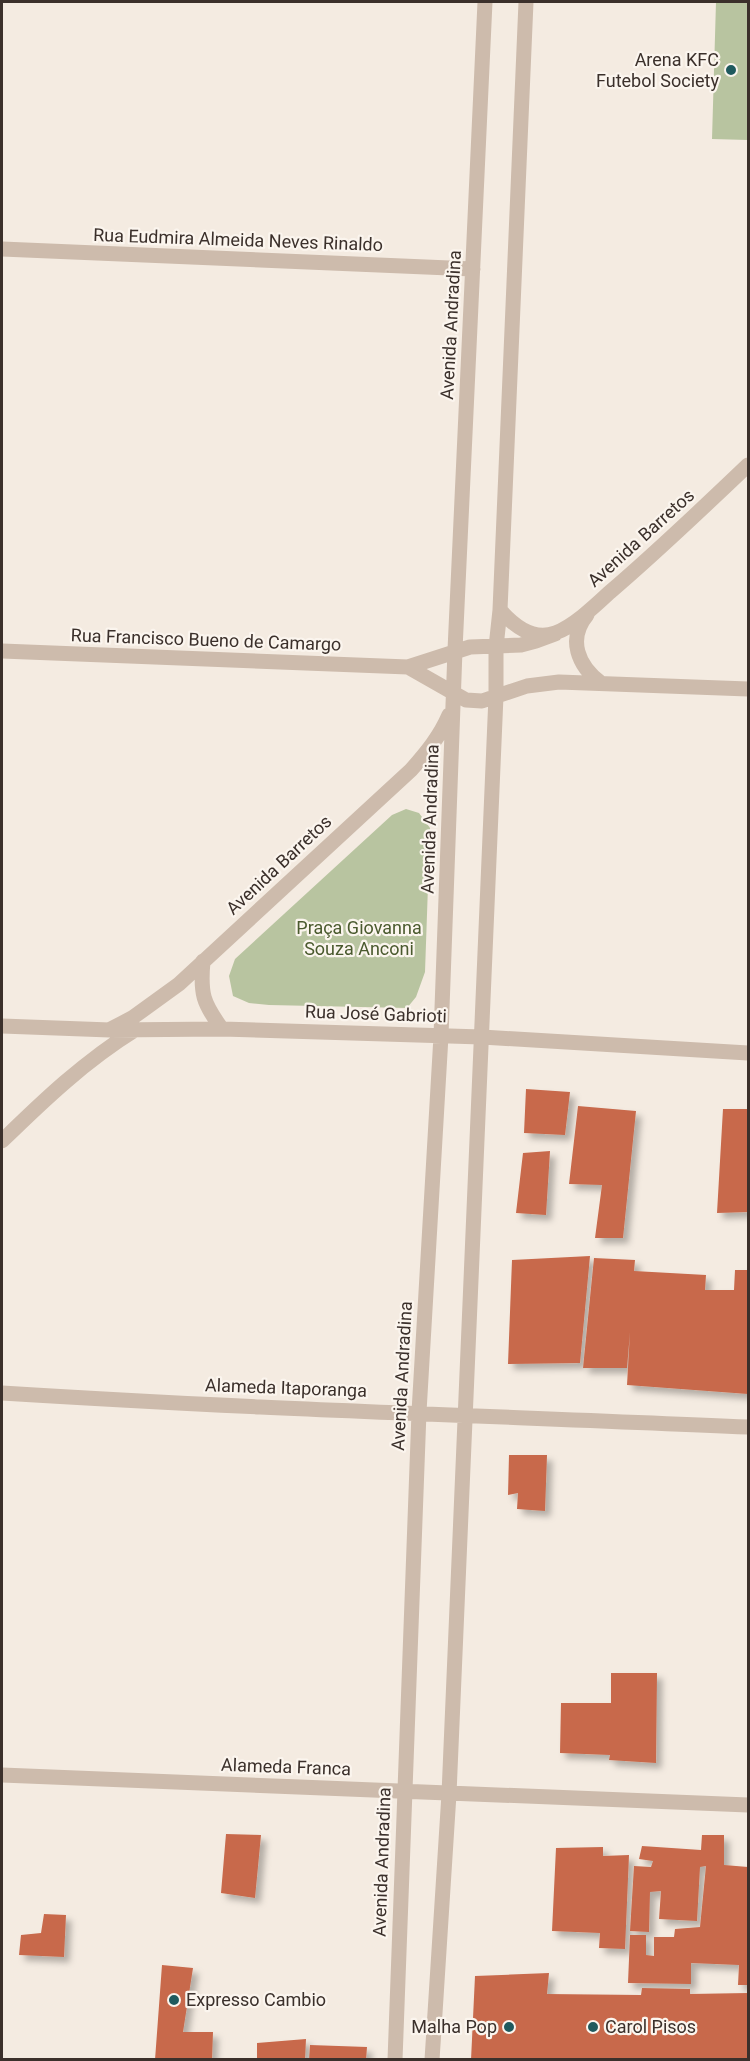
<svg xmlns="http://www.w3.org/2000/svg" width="750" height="2061" font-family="Roboto,sans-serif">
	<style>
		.green { fill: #b8c4a0 }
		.building { fill: #c8694b; filter: url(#shadow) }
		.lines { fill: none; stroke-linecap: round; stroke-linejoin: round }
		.street { stroke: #cdbbac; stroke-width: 15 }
		.poi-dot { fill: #1f5a5e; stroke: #fbf5ee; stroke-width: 2 }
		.labels { text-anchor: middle; stroke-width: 4.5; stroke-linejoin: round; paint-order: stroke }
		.poi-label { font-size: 18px; fill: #3b302b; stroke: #fbf5ee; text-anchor: end }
		.street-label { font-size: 18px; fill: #3b302b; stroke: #fbf5ee }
		.park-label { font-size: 18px; fill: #4a5a2e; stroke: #fbf5ee }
	</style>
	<defs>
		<filter id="shadow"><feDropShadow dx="5.5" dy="5.5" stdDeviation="3" flood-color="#0004"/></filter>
	</defs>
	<rect width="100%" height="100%" fill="#f4ebe1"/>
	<path class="green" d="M716,2H748V140L712,139Z
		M406,809L419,813L430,828L425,972L416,997L407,1008L269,1005L249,1003L233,996L229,976L235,959L392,815Z"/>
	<path class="building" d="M526,1089L570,1092L565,1135L524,1133Z
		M578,1106L636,1111L623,1238H595L602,1185L569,1184Z
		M723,1109H748V1212L717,1213Z
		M550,1151L546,1215L516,1213L523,1153Z
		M590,1256L580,1363L508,1364L512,1260Z
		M594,1258L635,1260L634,1271L706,1275L705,1290H734L735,1270H748V1394L627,1385L630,1332L627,1368H583Z
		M509,1455H547L545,1511L517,1509L518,1493L508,1495Z
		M611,1673H657L656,1763L609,1760L610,1755L560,1753L561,1703H611Z
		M226,1834L261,1835L255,1898L221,1893Z
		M702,1835H724V1865L748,1867V1985H738L739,1965L691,1963V1984L628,1983L630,1935H646V1955L654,1956V1937H674L675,1929L700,1927L706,1866L700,1867L697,1921L659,1919L661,1891L650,1892L649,1932L630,1931L634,1866L651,1867L653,1861L639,1859L642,1846L701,1850Z
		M603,1847V1856L629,1855L625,1949L599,1948L600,1933L552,1931L556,1848Z
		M44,1914L66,1915L64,1957L19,1955L21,1935L41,1933Z
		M162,1965L193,1968L183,2032H213L212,2060H155Z
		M549,1973L547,1994L641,1995L642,1988L690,1989V1994L748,1993V2060H471L475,1976Z
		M306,2039L305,2060H257V2043Z
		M310,2045L367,2047L366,2060H309Z"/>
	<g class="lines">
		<path class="street" d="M2,249L473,269
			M500,610C513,625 533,641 555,633C573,627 596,605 610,592C658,551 703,508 748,465
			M587,615C567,639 578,666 601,683
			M2,651L408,667L470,647L521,645L536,641L555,634
			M408,667L466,700L482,701L527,686L559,682L748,689
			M203,961C200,994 203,1003 222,1029
			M2,1026L110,1030L222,1029L482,1037L748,1053
			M111,1029L132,1018L179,984L411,770C427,752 440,736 449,715
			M2,1141C44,1100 85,1061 135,1030
			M2,1393C250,1409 499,1416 748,1427
			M2,1775L748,1805
			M395,2060L419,1412L441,1036L455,650L485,2
			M432,2060L449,1794L496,696V647L500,610L526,2"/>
	</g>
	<g class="poi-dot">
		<circle cx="731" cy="70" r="6"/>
		<circle cx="174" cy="2000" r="6"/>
		<circle cx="509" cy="2027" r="6"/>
		<circle cx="593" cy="2027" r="6"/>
	</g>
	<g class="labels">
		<g class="poi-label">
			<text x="719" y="66">Arena KFC<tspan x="719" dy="21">Futebol Society</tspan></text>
			<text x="186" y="2006" text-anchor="start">Expresso Cambio</text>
			<text x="497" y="2033">Malha Pop</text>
			<text x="605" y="2033" text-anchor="start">Carol Pisos</text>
		</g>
		<g class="street-label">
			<text transform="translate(238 240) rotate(2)" y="6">Rua Eudmira Almeida Neves Rinaldo</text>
			<text transform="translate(451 325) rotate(-87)" y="6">Avenida Andradina</text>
			<text transform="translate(641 538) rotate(-42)" y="6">Avenida Barretos</text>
			<text transform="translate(206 640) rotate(2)" y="6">Rua Francisco Bueno de Camargo</text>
			<text transform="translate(430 819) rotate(-88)" y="6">Avenida Andradina</text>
			<text transform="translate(279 865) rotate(-43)" y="6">Avenida Barretos</text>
			<text transform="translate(376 1014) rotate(2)" y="6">Rua José Gabrioti</text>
			<text transform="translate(402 1376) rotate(-87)" y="6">Avenida Andradina</text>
			<text transform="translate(286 1388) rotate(2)" y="6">Alameda Itaporanga</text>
			<text transform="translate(286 1767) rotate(2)" y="6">Alameda Franca</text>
			<text transform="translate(382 1862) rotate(-88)" y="6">Avenida Andradina</text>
		</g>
		<g class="park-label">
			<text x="359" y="934">Praça Giovanna<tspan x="359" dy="21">Souza Anconi</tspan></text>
		</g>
	</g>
	<rect width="750" height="2061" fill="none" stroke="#3b302b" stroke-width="6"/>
</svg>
